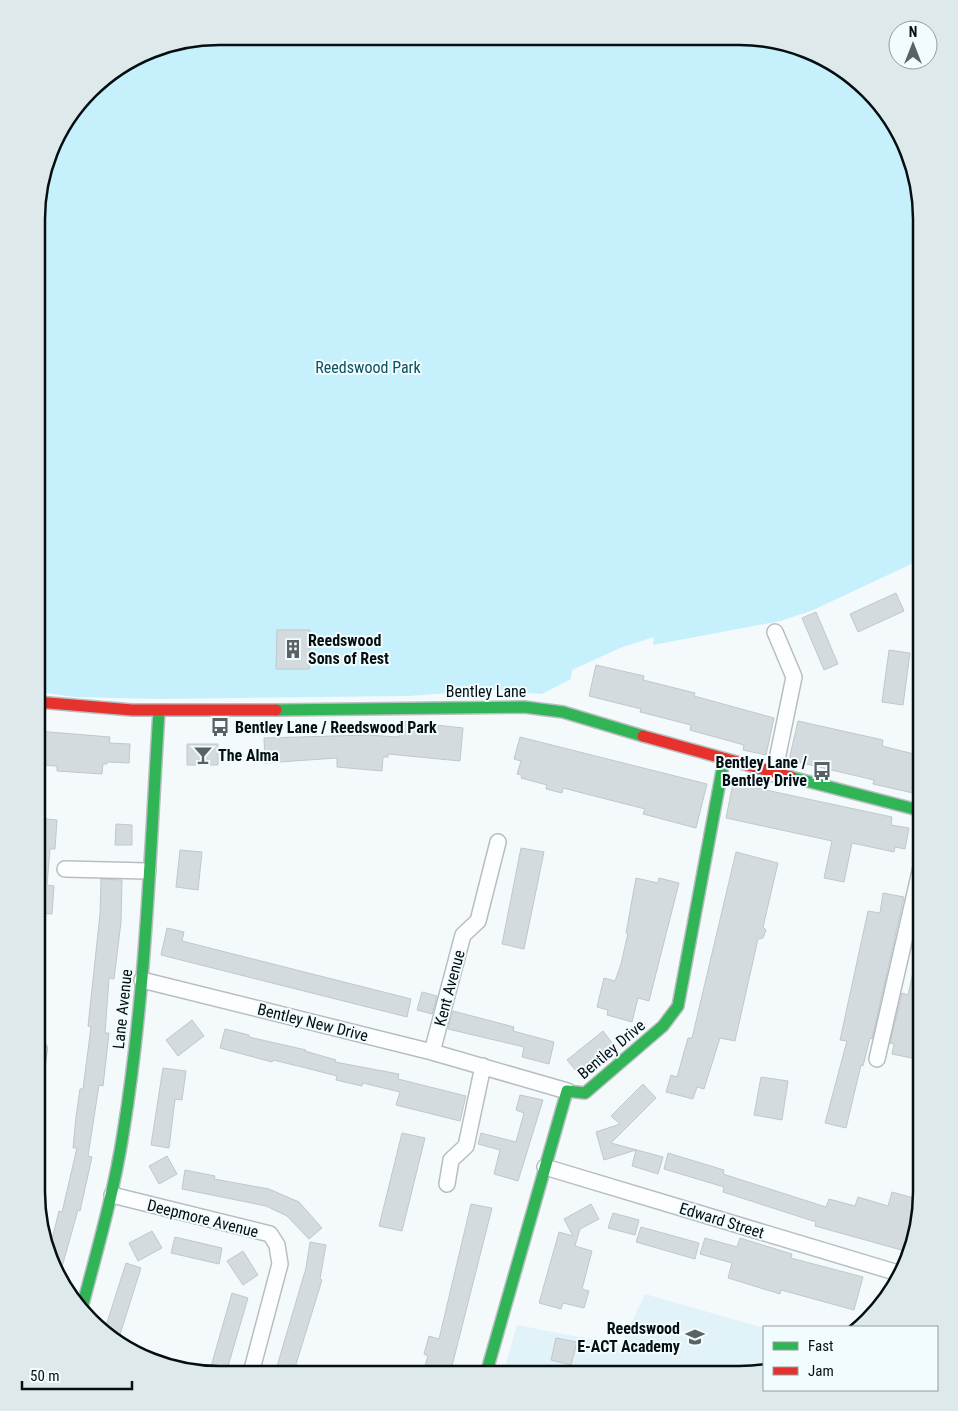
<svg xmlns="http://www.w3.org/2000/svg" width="958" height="1411" font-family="'Roboto Condensed',sans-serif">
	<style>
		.built { fill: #e1f2f8 }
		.green { fill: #c6f0fc }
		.building { fill: #d3dbde; stroke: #c0c8ca }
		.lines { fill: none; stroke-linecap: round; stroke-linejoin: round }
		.street-casing { stroke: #b7bec1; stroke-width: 18 }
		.fast-casing { stroke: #b7bec1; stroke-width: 14 }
		.jam-casing { stroke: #b7bec1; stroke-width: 14 }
		.street { stroke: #fdfeff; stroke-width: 15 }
		.fast { stroke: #30b455; stroke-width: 11 }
		.jam { stroke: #e5322d; stroke-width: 11 }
		.labels { text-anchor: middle; stroke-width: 4; stroke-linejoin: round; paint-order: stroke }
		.park-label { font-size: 16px; fill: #0a5060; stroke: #f1fcff }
		.poi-label { font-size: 16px; font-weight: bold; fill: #050e11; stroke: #f1fcff; text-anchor: start }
		.street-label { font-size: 16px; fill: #050e11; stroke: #f1fcff }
		.rim { fill: none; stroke: #050e11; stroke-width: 2.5 }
	</style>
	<rect width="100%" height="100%" fill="#f4fafc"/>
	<path class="built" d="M645,1294L764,1328V1370L740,1375L503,1374L517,1325L621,1345Z"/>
	<path class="green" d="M219,36L763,38L850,74L908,149L922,219V559L811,611L780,621L653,645L654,637L620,648L572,670L571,679L542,694L494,690L408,696L161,699L75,697L37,692L38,195L61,128L99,81L160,46Z"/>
	<path class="building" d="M896,593L904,611L858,632L850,614Z
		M816,612L838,664L824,670L802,618Z
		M277,630H310L309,669H276Z
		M889,650L910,653L903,705L882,702Z
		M596,665L644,676L643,680L695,693L694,696L774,718L766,755L743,750L744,745L690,730L691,725L640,712L641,709L589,696Z
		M401,721L463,728L460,761L388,754V757H383L382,771L337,767V758L265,763L264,738L367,735L399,737Z
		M798,721L883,740L882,746L922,756V795L873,784L874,780L789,760Z
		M37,731L110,737L109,743L130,744L129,763L107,762V764H103L102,774L57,771V766L37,765Z
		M520,737L707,784L696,828L643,814L645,809L563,788L562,793L546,789L547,785L521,778L522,775L517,774L521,761L514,759Z
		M187,744H218V765H187Z
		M733,783L892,817L891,825L909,828L905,849L895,847L894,852L852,843L844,882L824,878L832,841L726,818Z
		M37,818L57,820L55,849H50L47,885L54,886L52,914L37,913Z
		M116,824L132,825V845H115Z
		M521,848L544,852L524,949L502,944Z
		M180,850L202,852L198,890L176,887Z
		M736,852L778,863L763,927L766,930L763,938L758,939L735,1041L720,1038L704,1089L697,1087L693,1099L666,1092L671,1075L677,1077L688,1038H692Z
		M636,878L658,883L659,878L679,883L649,1001L638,998L632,1022L607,1015L608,1010L597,1007L604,978L615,981L621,964L628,933H626Z
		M101,879L122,880L121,922L114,979L109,978L105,1033H109L103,1086L99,1085L88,1156L92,1157L80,1211L78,1210L60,1274L50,1262L46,1241L51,1243L59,1211L62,1212L77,1148H73L76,1117L80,1089H83L91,1027L88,1026L100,914Z
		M883,893L904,897L872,1039L870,1038L863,1066L861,1065L846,1128L825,1123L847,1041L840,1040L868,911L880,913Z
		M167,928L184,932L182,941L411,999L407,1017L161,955Z
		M917,955L921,956V1060L892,1054L894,1044L890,1043L902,993L908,995Z
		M422,992L437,996L432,1014L417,1010Z
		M453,1011L514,1027L513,1031L554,1042L549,1064L522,1057L524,1047L448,1029Z
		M192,1020L204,1036L178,1056L166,1040Z
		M225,1029L249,1035V1037L306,1050L305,1051L336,1060L335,1062L399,1074L398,1079L466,1096L460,1121L396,1105L400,1092L363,1083L362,1086L336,1080L337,1076L306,1068L273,1060L272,1062L220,1048Z
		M603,1031L613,1044L577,1072L567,1060Z
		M163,1068L186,1071L182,1100L175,1099L169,1148L151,1145Z
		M761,1077L788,1081L782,1120L754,1115Z
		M643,1084L656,1098L611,1143L663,1157L658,1174L632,1166L636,1150L604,1160L596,1132L620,1124L611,1116Z
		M520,1095L543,1100L518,1181L494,1174L500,1150L478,1144L481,1133L516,1142L524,1113L516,1110Z
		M402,1133L425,1138L402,1231L379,1226Z
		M668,1153L724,1170L723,1174L826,1207L829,1199L855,1206L858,1197L888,1206L892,1192L921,1200V1205L905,1251L815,1226L816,1222L723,1192L724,1187L664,1169Z
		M167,1156L177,1174L159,1184L149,1166Z
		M185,1170L215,1176L214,1179L269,1189L299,1202L322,1228L309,1239L287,1216L266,1206L182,1189Z
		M471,1204L492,1208L450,1374H443L424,1369L428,1356L424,1354L429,1336L439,1339Z
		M591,1204L599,1219L580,1229L575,1246L592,1251L582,1289L589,1291L584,1308L563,1303L561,1309L539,1303L559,1232L573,1236L564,1219Z
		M613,1213L639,1220L635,1235L608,1228Z
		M641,1227L699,1243L695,1259L636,1242Z
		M152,1231L162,1248L138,1261L129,1243Z
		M175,1237L222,1248L219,1264L171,1253Z
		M705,1238L737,1247L740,1238L792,1254L791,1258L863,1277L854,1310L781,1290L780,1294L728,1278L732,1263L700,1254Z
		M310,1242L326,1245L320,1279L322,1280L293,1374L275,1373L306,1268Z
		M243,1251L258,1275L243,1285L227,1261Z
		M126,1263L141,1268L118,1341L108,1337L104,1332Z
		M232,1293L248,1298L226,1373H220L210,1370Z
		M556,1338L577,1342L571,1365L551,1360Z"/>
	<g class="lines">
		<g class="street-casing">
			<path id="street" d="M774,774L794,677L775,632
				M65,869L148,871
				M142,980L432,1052L567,1091
				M432,1052L463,935L478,921L498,842
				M877,1059L921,867
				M36,1071L39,1049L36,1046
				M545,1167L898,1273
				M447,1184L451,1160L466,1146L483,1066
				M112,1195L270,1234L277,1245L280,1264L251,1373"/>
		</g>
		<g class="fast-casing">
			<path id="fast" d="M276,710L524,707L563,712L643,736
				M791,777L922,811
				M83,1304C98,1247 114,1192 123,1134C146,994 150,852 159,711
				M486,1374L567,1091L585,1093L663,1026L678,1006L724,760"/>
		</g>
		<g class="jam-casing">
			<path id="jam" d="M37,702L132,710H276
				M643,736L791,777"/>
		</g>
		<use href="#street" class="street"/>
		<use href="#fast" class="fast"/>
		<use href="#jam" class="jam"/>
	</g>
	<defs>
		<g id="building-bare" transform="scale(1.5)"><path d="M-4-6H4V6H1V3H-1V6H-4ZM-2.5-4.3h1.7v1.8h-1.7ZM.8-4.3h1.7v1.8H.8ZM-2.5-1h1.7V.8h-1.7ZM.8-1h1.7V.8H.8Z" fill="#596163" stroke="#f1fcff" stroke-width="2.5" paint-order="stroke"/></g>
		<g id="bus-bare" transform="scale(1.5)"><path d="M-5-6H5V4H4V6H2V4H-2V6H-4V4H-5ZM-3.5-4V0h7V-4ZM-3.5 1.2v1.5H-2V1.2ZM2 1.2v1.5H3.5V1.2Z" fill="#596163" stroke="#f1fcff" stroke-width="2.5" paint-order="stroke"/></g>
		<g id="bar-bare" transform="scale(1.5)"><path d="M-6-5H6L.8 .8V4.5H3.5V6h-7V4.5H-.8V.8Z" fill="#596163" stroke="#f1fcff" stroke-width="2.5" paint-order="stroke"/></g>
		<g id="school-bare" transform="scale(1.5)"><path d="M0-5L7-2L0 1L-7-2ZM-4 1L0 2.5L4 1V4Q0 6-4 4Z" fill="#596163" stroke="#f1fcff" stroke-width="2.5" paint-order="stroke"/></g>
	</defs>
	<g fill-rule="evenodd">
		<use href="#building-bare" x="293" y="649"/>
		<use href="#bus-bare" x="220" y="727"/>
		<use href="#bar-bare" x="203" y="755"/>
		<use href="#bus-bare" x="822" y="771"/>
		<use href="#school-bare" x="695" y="1337"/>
	</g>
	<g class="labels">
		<g class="park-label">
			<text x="368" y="373">Reedswood Park</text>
		</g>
		<g class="poi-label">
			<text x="308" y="646">Reedswood<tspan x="308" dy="18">Sons of Rest</tspan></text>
			<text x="235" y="733">Bentley Lane / Reedswood Park</text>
			<text x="218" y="761">The Alma</text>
			<text x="807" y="768" text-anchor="end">Bentley Lane /<tspan x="807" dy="18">Bentley Drive</tspan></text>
			<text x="680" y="1334" text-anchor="end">Reedswood<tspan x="680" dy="18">E-ACT Academy</tspan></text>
		</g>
		<g class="street-label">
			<text x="486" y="697">Bentley Lane</text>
			<text transform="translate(449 988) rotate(-75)" y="6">Kent Avenue</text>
			<text transform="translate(122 1009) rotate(-84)" y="6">Lane Avenue</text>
			<text transform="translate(313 1022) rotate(14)" y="6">Bentley New Drive</text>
			<text transform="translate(611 1049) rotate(-40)" y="6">Bentley Drive</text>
			<text transform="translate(203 1218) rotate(14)" y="6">Deepmore Avenue</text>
			<text transform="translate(722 1220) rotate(17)" y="6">Edward Street</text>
		</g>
	</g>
	<path d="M0 0H958V1411H0ZM219 45H739A174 174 0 0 1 913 219V1192A174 174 0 0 1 739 1366H219A174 174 0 0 1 45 1192V219A174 174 0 0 1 219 45Z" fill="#dee9ec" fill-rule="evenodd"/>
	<path class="rim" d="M219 45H739A174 174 0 0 1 913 219V1192A174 174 0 0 1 739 1366H219A174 174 0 0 1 45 1192V219A174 174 0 0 1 219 45Z"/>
	<rect x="763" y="1326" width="175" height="65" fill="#f1fcff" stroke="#939da0"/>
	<rect x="773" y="1342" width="25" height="8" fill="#30b455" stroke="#939da0"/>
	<text x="808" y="1351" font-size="15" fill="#050e11">Fast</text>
	<rect x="773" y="1367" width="25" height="8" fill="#e5322d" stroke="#939da0"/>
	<text x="808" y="1376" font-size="15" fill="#050e11">Jam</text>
	<g transform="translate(913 45)"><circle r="24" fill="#f1fcff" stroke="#939da0"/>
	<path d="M0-4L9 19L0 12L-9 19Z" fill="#596163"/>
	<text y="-8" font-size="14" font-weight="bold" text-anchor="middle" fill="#050e11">N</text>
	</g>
	<path d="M22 1381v8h110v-8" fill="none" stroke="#050e11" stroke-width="2.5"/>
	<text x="30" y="1381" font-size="15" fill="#050e11" stroke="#f1fcff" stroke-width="4" paint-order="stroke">50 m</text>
</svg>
